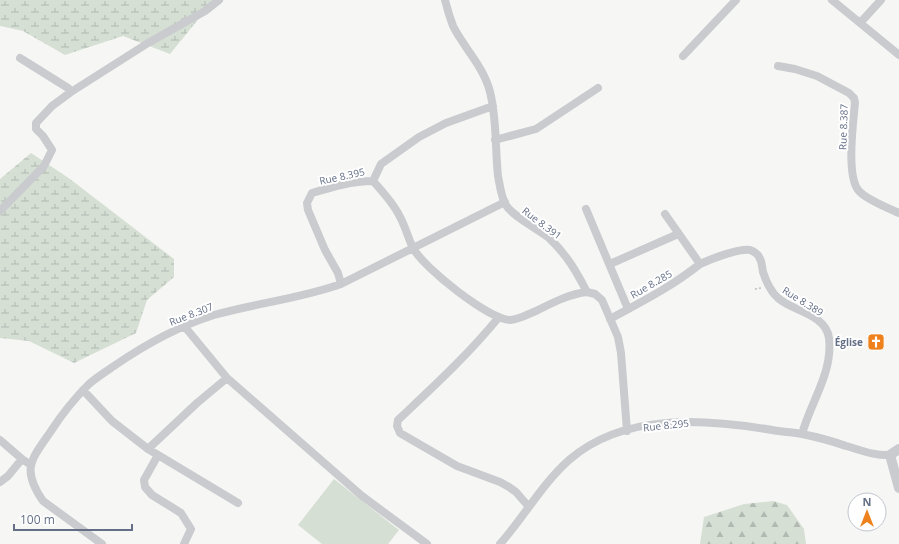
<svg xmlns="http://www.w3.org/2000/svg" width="899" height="544" font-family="'Open Sans',sans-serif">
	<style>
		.forest { fill: url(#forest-firs) }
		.wetland { fill: url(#wetland-marsh) }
		.pitch { fill: #d6dfd4 }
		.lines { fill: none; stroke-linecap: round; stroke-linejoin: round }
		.path { stroke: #c0c1c4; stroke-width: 1.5; stroke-dasharray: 2 2; stroke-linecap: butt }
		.minor { stroke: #c9cbcf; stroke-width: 8 }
		.tertiary { stroke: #c9cbcf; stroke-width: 10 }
		.labels { text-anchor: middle; stroke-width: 4; stroke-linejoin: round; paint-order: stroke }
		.street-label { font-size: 10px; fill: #646f87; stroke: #fff }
		.poi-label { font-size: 10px; font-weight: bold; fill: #646f87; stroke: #fff; text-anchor: end }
	</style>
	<defs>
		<pattern id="forest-firs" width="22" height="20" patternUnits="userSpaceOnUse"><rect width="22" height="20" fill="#d6dfd4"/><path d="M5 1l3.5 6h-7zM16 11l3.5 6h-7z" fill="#b1b9b2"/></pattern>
		<pattern id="wetland-marsh" width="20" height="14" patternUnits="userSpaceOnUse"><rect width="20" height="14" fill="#d6dfd4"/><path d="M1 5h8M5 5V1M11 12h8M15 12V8" fill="none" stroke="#b1b9b2"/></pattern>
	</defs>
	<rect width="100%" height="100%" fill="#f6f7f4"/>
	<path class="forest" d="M773,501L787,505L804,529L806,544H700L704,517L744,504Z"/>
	<path class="wetland" d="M0,0H214L170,54L123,36L65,55L23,31L0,26Z
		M31,153L70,179L174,259V277L147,300L136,333L74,363L29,341L0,338V179Z"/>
	<path class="pitch" d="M334,479L399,530L388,544H322L298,525Z"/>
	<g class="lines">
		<path class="path" d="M755,289L761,288"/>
		<path class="minor" d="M445,0C447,8 450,18 453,26C464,48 484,67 490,92C497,119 495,148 498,176C500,186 501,197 506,205C512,216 538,229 549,238C567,255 576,271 587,292L595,294L602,300L618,337L621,353L627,431
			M832,0L899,55
			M860,23L881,0
			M683,56L736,0
			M778,66L795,69L817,76L849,93L854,98L855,103C853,123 846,177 859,191C867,200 888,208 899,213
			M71,92L148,43L205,11L219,0
			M495,140L536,129L598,88
			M373,181L381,164L419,137L446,123L493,106
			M586,209L628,309
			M0,211L44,166L52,150L43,136L36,129V123L52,106L71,92L68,88L20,58
			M665,214L700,264C711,259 739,248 750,250C753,251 758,254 759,257C762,261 762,267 763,272C766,281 771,292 778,298C792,311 826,314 829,338C833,373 811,401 802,434
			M610,264L678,234
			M341,284L338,273L325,250L308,210L307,203L312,193C332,187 352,181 373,181C382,191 393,203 399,215C405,225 408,238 413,248C424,268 488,319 510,320C519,320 528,314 536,311C552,303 569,294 587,292
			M499,317C468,355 433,387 398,420L397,426L400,433L457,466L500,482L509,487L516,492L529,507
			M610,319C643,301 671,287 700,264
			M185,327L227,378L362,496L427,544
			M83,390L112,421L148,449L238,503
			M0,440L22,459L31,465
			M148,449L197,403L227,378
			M158,455L144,480L145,487L152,495L181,513L191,529L184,544
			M0,482L8,476L22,459
			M102,544L43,501C21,469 31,460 51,431C62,414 75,398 89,384C97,377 105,372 114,366C143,346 179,326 214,315C256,303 299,299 341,284L505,202
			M500,544C524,517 542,484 569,460C624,412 706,419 772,430C782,432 792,432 802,434C817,437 832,441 846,446C861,450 874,456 890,455"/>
		<path class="tertiary" d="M899,449L890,455L899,488"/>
	</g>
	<defs>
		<g id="church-square" transform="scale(0.9)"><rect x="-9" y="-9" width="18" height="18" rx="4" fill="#ee811c" stroke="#fff"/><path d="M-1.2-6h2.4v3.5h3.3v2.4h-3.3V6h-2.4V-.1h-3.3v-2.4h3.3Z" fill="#fff"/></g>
	</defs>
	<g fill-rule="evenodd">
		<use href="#church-square" x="876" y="342"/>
	</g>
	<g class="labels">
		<g class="street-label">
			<text transform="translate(843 127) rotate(-88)" y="4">Rue 8.387</text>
			<text transform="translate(342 176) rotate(-12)" y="4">Rue 8.395</text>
			<text transform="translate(542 223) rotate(37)" y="4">Rue 8.391</text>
			<text transform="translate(651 284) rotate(-30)" y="4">Rue 8.285</text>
			<text transform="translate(803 301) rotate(32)" y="4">Rue 8.389</text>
			<text transform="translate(191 314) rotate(-21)" y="4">Rue 8.307</text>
			<text transform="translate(666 425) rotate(-6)" y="4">Rue 8.295</text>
		</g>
		<g class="poi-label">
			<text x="863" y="346">Église</text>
		</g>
	</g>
	<g transform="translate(867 512)"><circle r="19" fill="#ffffff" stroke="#c1c5cf"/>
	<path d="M0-3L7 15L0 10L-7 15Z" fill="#ee811c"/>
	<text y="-6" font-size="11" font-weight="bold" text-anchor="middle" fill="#646f87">N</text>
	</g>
	<path d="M14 524v6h118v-6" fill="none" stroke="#646f87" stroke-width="2"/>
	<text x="20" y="524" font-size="12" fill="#646f87" stroke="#ffffff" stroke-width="3" paint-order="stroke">100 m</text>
</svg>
